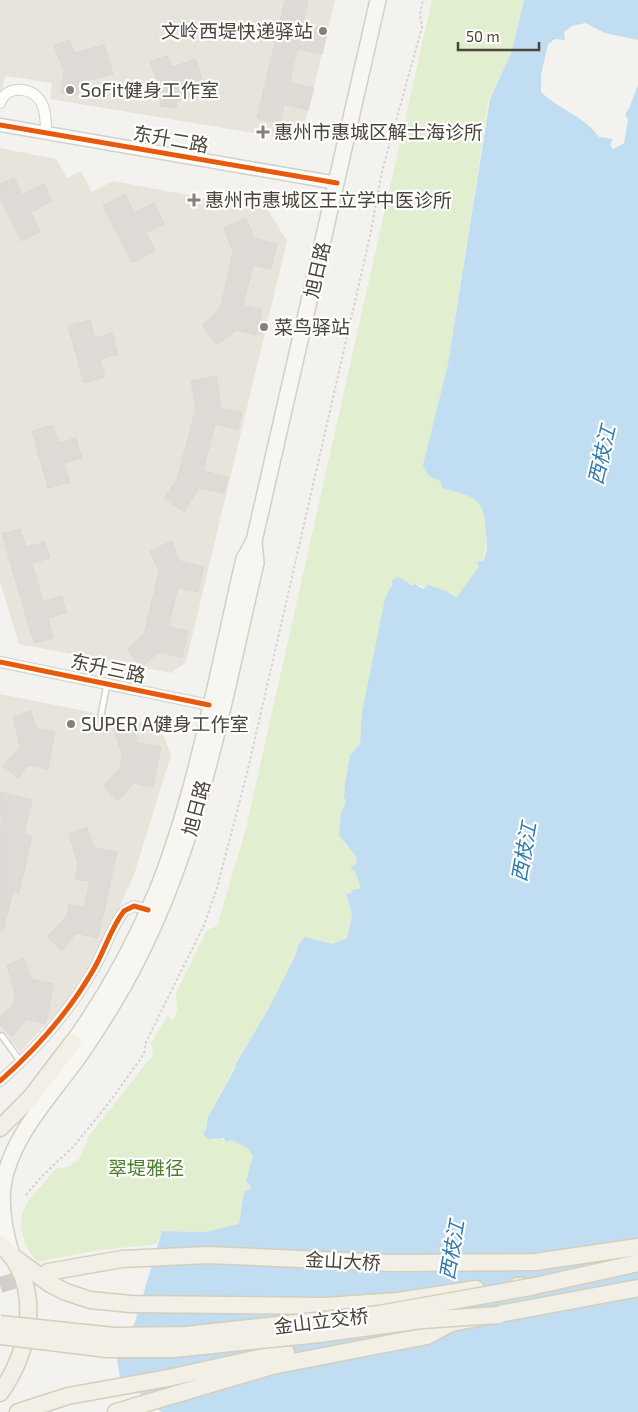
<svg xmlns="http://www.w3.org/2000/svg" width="638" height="1412" font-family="'Exo 2','Noto Sans SC',sans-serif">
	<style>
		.residential { fill: #e7e4dc }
		.green { fill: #e1eecf }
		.water { fill: #c0ddf1 }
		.building { fill: #dedbd6; stroke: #dcd9d4 }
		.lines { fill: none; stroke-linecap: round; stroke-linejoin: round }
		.primary-tunnel { stroke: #d2cfca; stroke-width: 16; stroke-dasharray: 16 8; stroke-linecap: butt }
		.service-casing { stroke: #d2d0cb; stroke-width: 8 }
		.minor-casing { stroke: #d2d0cb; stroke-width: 12 }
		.tertiary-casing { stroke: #d2d0cb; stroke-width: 15 }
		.secondary-casing { stroke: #d3cfc5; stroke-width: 18 }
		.primary-casing { stroke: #d6cebb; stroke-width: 19 }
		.path { stroke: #d3d2cc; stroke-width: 2; stroke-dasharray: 2.5 2.5; stroke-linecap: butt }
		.service { stroke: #fdfdfc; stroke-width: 5 }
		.minor { stroke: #fdfdfc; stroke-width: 10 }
		.tertiary { stroke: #fdfdfc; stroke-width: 12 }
		.secondary { stroke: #f7f6f1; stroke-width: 15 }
		.primary { stroke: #f2efe6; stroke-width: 16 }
		.primary-bridge-casing { stroke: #d6cebb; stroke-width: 19; stroke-linecap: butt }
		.primary-bridge { stroke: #f2efe6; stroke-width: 16 }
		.cycleway-casing { stroke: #fff; stroke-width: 8 }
		.cycleway { stroke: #e8590c; stroke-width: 5 }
		.poi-dot { fill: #868178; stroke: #fff; stroke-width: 2 }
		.labels { text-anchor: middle; stroke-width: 4.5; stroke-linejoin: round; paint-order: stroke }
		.poi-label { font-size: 19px; fill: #4b4439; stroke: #fff; text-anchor: start }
		.street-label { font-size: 19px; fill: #4b4439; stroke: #fff }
		.park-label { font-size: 19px; fill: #4a7f2a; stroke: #fff }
		.water-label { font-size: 20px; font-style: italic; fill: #2e7ab2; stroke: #fff }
	</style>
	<rect width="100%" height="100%" fill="#f4f2ee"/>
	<path class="residential" d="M0,0H335L305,123L283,138L50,99L52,83L5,76L2,92H0Z
		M0,148L56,159L67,178L81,171L92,192L113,181L268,210L287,241L186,662L171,673L19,644L0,582Z
		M0,694L160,726L171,755L134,875L109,929L80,980L60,1009L20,1052L6,1034L0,1037Z"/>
	<path class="green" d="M432,0H524L512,51L489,99L448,364L424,465L429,476L440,481L443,488C455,492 475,494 482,505C486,511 485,518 486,524C488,561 480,571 456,598L415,584L392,585L385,598L362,712L360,744L350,755L345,784L346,801L340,822L345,844L357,858L356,864L350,869L355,871L360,885L359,889L351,894L346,893L352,915L347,938L332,944L305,937L298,945L297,951L269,1008L235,1064L236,1069L233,1070L208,1117L205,1137L214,1141L221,1138L226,1142L231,1140L248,1148L254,1156L246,1180L251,1186L250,1189L244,1192L239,1225L206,1232L162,1231L157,1244L92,1251L37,1262L26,1246L21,1229L22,1213L29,1200L56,1169L70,1166L79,1159L89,1136L153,1055L151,1043L168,1015L173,1021L177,1010L176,993L207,930L217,926L246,828Z"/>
	<path class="water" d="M524,0H638V40L605,33L585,23L572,26L564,32L565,40L555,39L548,44L541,75V92C560,110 584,116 599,137L613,139L610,145L613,149L624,143L628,120L625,114L629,109L638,84V1412H162L120,1377L117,1359L135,1322L162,1231L206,1232L239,1224L244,1192L250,1189L251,1186L246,1181L253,1156L248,1148L231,1140L226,1142L224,1138C216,1138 207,1143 203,1133L206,1130L208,1117L234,1070L236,1068L235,1065L269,1008L297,952L298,945L305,937L332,944L347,938L352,915L346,893L351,894L352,890L359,889L360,885L355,871L350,869L356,864L357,858L339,835L341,814L346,801L344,797L345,784L350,755L360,744L362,712L385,598L392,585V580L398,577L412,585L415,584L423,589L428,585L446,591L456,598L479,567L477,562L483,561C488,553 487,542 486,533C484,496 476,498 443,488L440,481L429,476L423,465L448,364L490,99L512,51Z"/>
	<path class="building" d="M285,0L308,1L303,24L328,30L322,54L297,49L290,83L314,88L308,110L284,104L280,124L257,118Z
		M70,40L74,53L104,45L113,74L79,83L78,95L61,93L64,72L54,45Z
		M167,56L172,67L196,59L206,92L177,101L176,108L160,106L161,90L150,62Z
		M14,177L22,195L44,184L52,201L31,212L40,232L21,241L0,197V184Z
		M125,194L134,213L154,203L164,224L146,233L155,251L132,263L103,206Z
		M246,218L254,238L277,244L271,269L253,265L243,305L262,310L256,335L236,330L217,345L202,325L220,309L233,252L224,228Z
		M90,320L95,338L112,333L118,354L100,359L105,377L84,383L68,326Z
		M216,376L221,408L242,412L238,429L215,424L203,471L228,477L224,493L199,488L184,512L164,498L177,480L196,408L191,381Z
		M53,425L59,443L76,438L82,458L64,463L70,482L48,488L32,431Z
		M20,529L26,547L45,542L50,558L32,563L43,602L62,596L66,613L48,618L53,638L34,643L2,534Z
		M172,541L179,561L204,567L198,592L178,588L168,627L188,631L182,657L159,652L142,667L127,650L144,634L159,572L150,551Z
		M31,711L36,728L55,732L48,769L28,765L18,778L3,766L20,747L13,717Z
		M131,722L138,743L161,747L153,787L134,783L118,801L103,786L120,768L122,756L114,728Z
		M0,792L32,800L24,834L32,836L19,893L13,891L3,931H0V829L2,820L0,819Z
		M87,827L94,848L117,852L98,938L76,933L62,951L47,937L67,916L69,904L84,907L90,881L75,879L78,864L69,834Z
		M24,958L31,979L54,984L46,1024L27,1019L12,1037L0,1025V1017L13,1005L15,993L7,965Z"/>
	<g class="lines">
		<path class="primary-tunnel" d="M0,1285L36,1274"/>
		<g class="service-casing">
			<path id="service" d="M101,715L107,684
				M2,1036L21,1062"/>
		</g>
		<g class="minor-casing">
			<path id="minor" d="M0,103C6,85 32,86 41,102C46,111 46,123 46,133
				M0,662L209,705
				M0,1081C35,1050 68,1013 92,972C104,953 110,929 124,911L134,906L148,910"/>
		</g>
		<g class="tertiary-casing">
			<path id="tertiary" d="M0,125L337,183"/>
		</g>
		<g class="secondary-casing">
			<path id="secondary" d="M73,1042C106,996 134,945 156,893C198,789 218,668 244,559L254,541
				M12,1256C5,1233 0,1210 3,1186C10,1140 46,1101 72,1066C86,1048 98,1028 110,1009C195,871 219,719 256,563L254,541L378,0"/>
		</g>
		<g class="primary-casing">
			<path id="primary" d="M0,1128L31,1097L73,1042
				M0,1244C44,1283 31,1351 0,1393
				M12,1256L50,1284L66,1292L90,1300L131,1304L325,1306L398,1301L476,1289
				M48,1272L122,1259L208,1255L392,1263L535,1262L638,1247
				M517,1286L530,1287L638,1263
				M18,1412L68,1396L168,1378L286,1352
				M116,1412L272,1366L427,1336L451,1323L638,1288"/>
		</g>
		<path class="path" d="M26,1195L42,1176L73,1147L108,1104L144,1054L146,1042L204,925L217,888L248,769L370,236L382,171L422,27L420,14L423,0"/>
		<use href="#service" class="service"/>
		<use href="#minor" class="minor"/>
		<use href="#tertiary" class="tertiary"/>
		<use href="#secondary" class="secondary"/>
		<use href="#primary" class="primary"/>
		<g class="primary-bridge-casing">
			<path id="primary-bridge" d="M0,1324L114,1336L186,1335L379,1314L530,1287
				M0,1336L107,1349H174L319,1334L422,1320L499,1315"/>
		</g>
		<use href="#primary-bridge" class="primary-bridge"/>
		<g class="cycleway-casing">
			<path id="cycleway" d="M0,125L337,183
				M0,662L209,705
				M0,1081C35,1050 68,1013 92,972C104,953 110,929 124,911L134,906L148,910"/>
		</g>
		<use href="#cycleway" class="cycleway"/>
	</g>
	<g class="poi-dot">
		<circle cx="323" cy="31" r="5"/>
		<circle cx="70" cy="90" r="5"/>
		<path d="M260.5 124.5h5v5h5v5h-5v5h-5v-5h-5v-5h5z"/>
		<path d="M191.5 192.5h5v5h5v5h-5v5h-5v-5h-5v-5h5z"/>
		<circle cx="264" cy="327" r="5"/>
		<circle cx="71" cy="724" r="5"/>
	</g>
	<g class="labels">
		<g class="poi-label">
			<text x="313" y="38" text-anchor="end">文岭西堤快递驿站</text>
			<text x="80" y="97">SoFit健身工作室</text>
			<text x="274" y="139">惠州市惠城区解士海诊所</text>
			<text x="205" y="207">惠州市惠城区王立学中医诊所</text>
			<text x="274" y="334">菜鸟驿站</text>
			<text x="81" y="731">SUPER A健身工作室</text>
		</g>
		<g class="street-label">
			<text transform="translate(171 139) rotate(10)" y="7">东升二路</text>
			<text transform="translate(317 270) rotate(-77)" y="7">旭日路</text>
			<text transform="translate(108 668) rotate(12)" y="7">东升三路</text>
			<text transform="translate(196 808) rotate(-75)" y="7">旭日路</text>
			<text transform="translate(343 1261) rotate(3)" y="7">金山大桥</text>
			<text transform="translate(321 1321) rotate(-7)" y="7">金山立交桥</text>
		</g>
		<g class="park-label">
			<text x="146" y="1175">翠堤雅径</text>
		</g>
		<g class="water-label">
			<text transform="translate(602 455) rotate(-77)" y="7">西枝江</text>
			<text transform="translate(524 852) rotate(-80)" y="7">西枝江</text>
			<text transform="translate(452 1250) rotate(-80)" y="7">西枝江</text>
		</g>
	</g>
	<path d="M458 42v8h81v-8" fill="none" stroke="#4b4439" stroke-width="2.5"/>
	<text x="466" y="42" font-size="15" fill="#4b4439" stroke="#ffffff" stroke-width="4" paint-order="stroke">50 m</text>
</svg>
